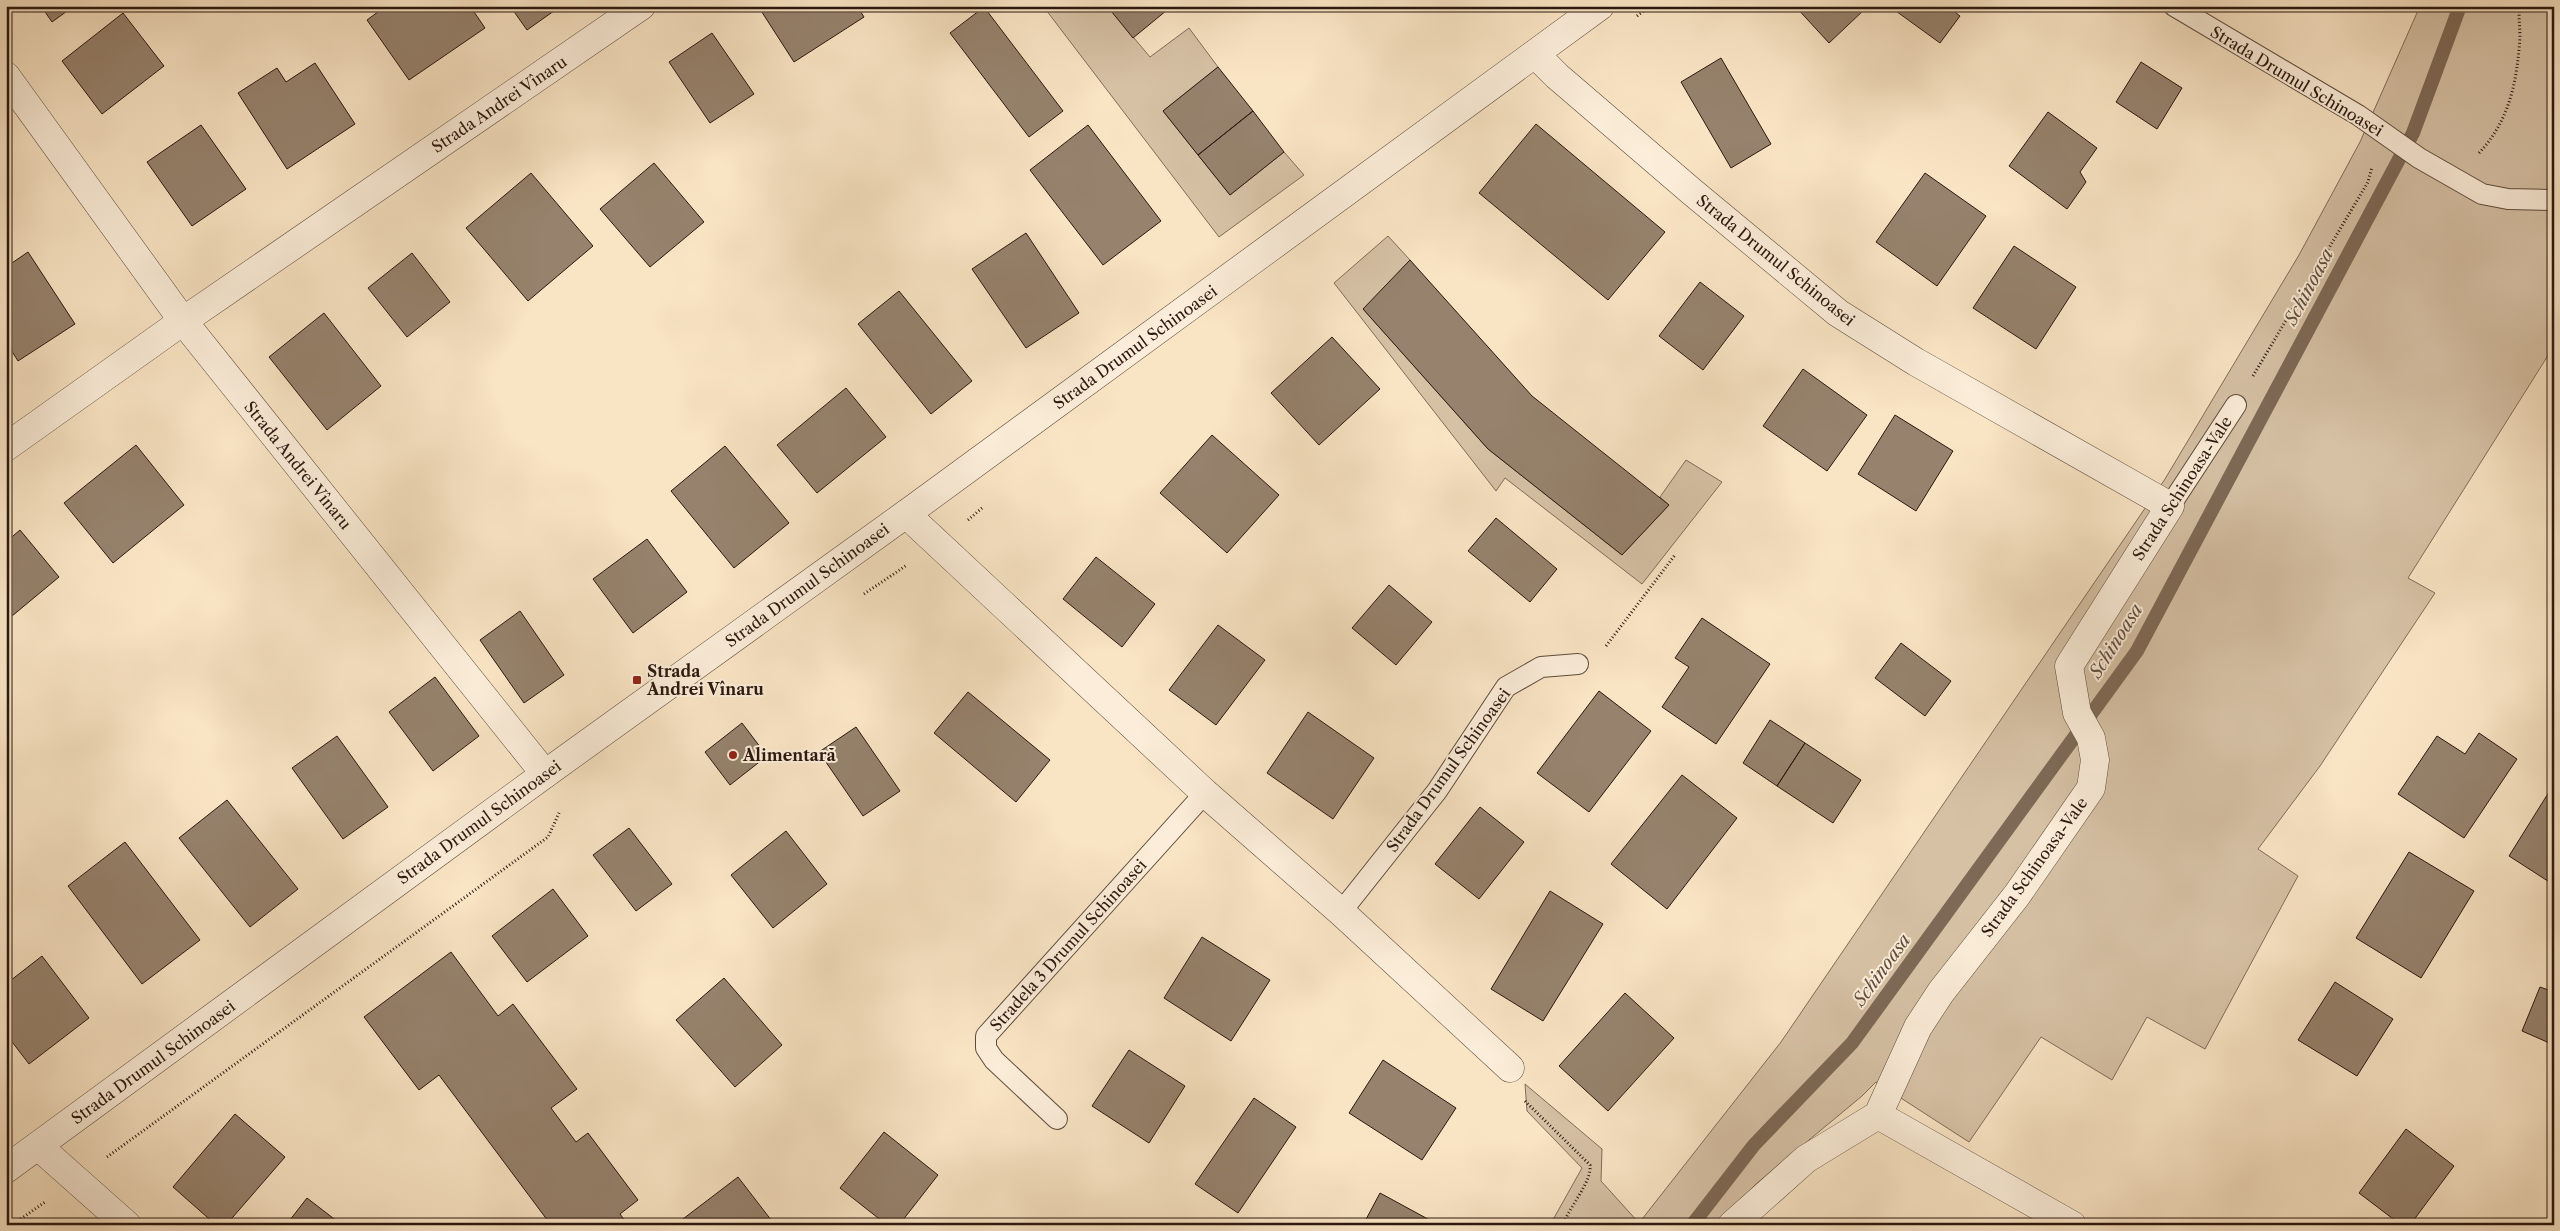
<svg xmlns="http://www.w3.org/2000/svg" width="2560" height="1231" font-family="'Libre Caslon Text',serif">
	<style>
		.green { fill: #d6c1a5; stroke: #806c5a }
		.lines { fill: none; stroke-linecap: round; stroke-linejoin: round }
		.stream { stroke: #7d6956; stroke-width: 14 }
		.building { fill: #96826d; stroke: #2b180f }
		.service-casing { stroke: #5e4b3c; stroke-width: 22 }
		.minor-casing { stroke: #5e4b3c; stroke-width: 29 }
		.tertiary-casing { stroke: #5e4b3c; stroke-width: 29 }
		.path { stroke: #2b180f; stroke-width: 3; stroke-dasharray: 1 2.5; stroke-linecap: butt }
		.service { stroke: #fbedd9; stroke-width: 20 }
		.minor { stroke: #fbedd9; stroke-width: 28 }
		.tertiary { stroke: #fbedd9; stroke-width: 28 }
		.poi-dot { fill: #8f2418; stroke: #fbedd9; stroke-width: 2 }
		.labels { text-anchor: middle; stroke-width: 4; stroke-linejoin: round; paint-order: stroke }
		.street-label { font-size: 16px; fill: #2b180f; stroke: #fbedd9 }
		.poi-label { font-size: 16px; font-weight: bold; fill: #2b180f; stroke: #fbedd9; text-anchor: start }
		.water-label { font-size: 18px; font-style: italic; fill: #614e3f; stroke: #fbedd9 }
	</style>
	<rect width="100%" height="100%" fill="#f9e4c4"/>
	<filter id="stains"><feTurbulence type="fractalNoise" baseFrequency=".004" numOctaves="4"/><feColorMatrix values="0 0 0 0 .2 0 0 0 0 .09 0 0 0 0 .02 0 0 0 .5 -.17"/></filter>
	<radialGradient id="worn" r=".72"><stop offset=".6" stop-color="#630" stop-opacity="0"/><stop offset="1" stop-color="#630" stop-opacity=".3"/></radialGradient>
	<path class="green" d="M1043,6H1107L1150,57L1189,28L1218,67L1163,111L1230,195L1284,152L1304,175L1219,237Z
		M2420,6H2554V346L2408,578L2435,593L2320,766L2258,849L2298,876L2205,1049L2147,1017L2112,1080L2041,1037L1969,1142L1876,1082L1862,1096L1756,1184L1718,1225H1550L1582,1168L1527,1111L1525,1084L1602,1149L1601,1181L1639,1223L1781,1042L2165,479L2299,255L2360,142Z
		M1388,236L1410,260L1364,310L1488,449L1622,555L1669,505L1660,497L1686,460L1722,482L1642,584L1505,478L1496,491L1334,283Z"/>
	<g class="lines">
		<path class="stream" d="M1692,1225L1754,1145L1852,1043L2137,651L2413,133L2460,6"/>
	</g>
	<path class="building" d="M41,6H74L52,22Z
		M386,6H470L485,28L409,80L367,20Z
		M510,6H561L527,30Z
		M758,6H857L864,17L794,62Z
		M1107,6H1172L1133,38Z
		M1795,6H1862L1865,9L1829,43Z
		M1889,6H1947L1960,16L1940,43Z
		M984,7L1063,111L1029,137L950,33Z
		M123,13L164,66L102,114L62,61Z
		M712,33L754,94L710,123L669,62Z
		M1721,58L1771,144L1731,168L1681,82Z
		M2141,62L2182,88L2157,129L2116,102Z
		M315,63L355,124L287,169L238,93L277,68L286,82Z
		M1218,67L1253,111L1198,155L1163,111Z
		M1253,111L1284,152L1230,195L1198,155Z
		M2048,112L2097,148L2080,172L2086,182L2067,209L2009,166Z
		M1536,124L1665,232L1608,300L1479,193Z
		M201,125L246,189L192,226L147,162Z
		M1088,125L1161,221L1103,265L1030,170Z
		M654,163L704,222L650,267L600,209Z
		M531,173L593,246L528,301L466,228Z
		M1925,173L1986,216L1937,286L1876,242Z
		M1026,233L1079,313L1026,348L972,269Z
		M2014,246L2076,287L2036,349L1973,308Z
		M28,252L75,324L18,361L6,342V267Z
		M412,253L450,302L407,337L368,288Z
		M1410,260L1532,396L1669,505L1622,555L1488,449L1363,309Z
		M1700,282L1744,316L1703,370L1659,336Z
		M899,291L972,381L931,414L858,324Z
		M324,313L381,386L327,430L269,357Z
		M1332,337L1380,389L1319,445L1271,393Z
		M1803,369L1867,415L1827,471L1763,426Z
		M846,388L886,437L817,493L777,445Z
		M1895,415L1953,451L1916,511L1858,474Z
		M1212,435L1279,495L1227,553L1160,493Z
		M136,445L184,505L113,563L64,503Z
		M725,446L789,523L734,568L671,491Z
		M1496,518L1557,569L1530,602L1468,551Z
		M20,530L59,577L6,621V542Z
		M647,539L687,592L633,633L593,579Z
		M1096,557L1155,604L1122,647L1063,599Z
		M1389,585L1432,622L1396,665L1352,628Z
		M520,611L564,675L524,703L480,640Z
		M1702,618L1770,664L1716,744L1662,707L1689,667L1675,658Z
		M1218,625L1265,660L1216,725L1169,690Z
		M1901,643L1951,681L1925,716L1875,678Z
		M435,677L479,736L433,771L389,712Z
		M1599,691L1651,731L1589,812L1537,773Z
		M968,692L1050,760L1016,802L934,733Z
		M1308,712L1374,758L1333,819L1267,773Z
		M1770,720L1805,743L1777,786L1743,763Z
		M742,723L767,756L730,785L705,752Z
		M856,727L900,791L863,816L819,752Z
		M2479,733L2517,759L2464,838L2398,794L2437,736L2465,754Z
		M337,736L388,807L343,839L292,768Z
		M1805,743L1861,780L1833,823L1777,786Z
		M1682,775L1737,818L1667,909L1611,864Z
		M2549,792L2554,795V885L2509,856Z
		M227,800L298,889L250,927L179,838Z
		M1480,807L1524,842L1479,899L1435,864Z
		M629,828L672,884L636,911L593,855Z
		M786,831L827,884L773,928L731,875Z
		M125,842L200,940L142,984L68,886Z
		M2409,852L2474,891L2421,978L2356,938Z
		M553,889L588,936L527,982L492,936Z
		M1550,891L1603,924L1543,1021L1491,989Z
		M1202,937L1270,980L1231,1041L1164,998Z
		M451,952L498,1016L513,1004L577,1089L551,1108L576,1142L588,1133L638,1200L620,1214L628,1225H551L439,1075L419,1090L364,1017Z
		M42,956L89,1018L29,1064L6,1034V984Z
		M724,978L782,1045L735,1087L676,1020Z
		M2335,982L2393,1019L2357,1076L2298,1040Z
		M2540,987L2554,992V1045L2522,1031Z
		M1625,993L1674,1038L1608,1111L1559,1066Z
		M1129,1050L1185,1086L1149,1143L1092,1106Z
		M1383,1060L1456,1108L1422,1160L1349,1113Z
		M1254,1098L1296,1127L1238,1213L1195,1184Z
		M235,1114L285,1157L226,1225H216L173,1187Z
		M2406,1129L2454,1166L2410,1225H2401L2359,1193Z
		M884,1132L938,1175L899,1225H887L840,1188Z
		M738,1177L775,1225H681L679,1222Z
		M1380,1193L1437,1224V1225H1363Z
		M307,1198L342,1225H286Z"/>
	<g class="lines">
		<g class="service-casing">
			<path id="service" d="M2174,6L2358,115L2419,158L2482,194L2508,199L2554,200
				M2170,506L2236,405
				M1341,912L1437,791L1506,687L1541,667L1578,664
				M1057,1119L994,1060L986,1048V1036L1205,793"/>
		</g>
		<g class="minor-casing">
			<path id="minor" d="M1536,55L1557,76L1691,191L1838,313L1916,362L2170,506L2069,666L2077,713L2091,738L2095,760L2091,788L2017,895L1941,992L1918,1027L1878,1115L1806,1159L1732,1225
				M6,76L183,321L545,774
				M6,447L183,321L641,6
				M906,514L1205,793L1341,912L1510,1068
				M1878,1115L2072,1225
				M38,1146L127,1225"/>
		</g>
		<g class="tertiary-casing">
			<path id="tertiary" d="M6,1169L545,774L906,514L1600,6"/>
		</g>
		<path class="path" d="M1637,16L1650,6
			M2479,153C2510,120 2517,81 2520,37C2520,26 2518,17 2520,6
			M2253,376L2368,182L2372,167
			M968,520L982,508
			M864,594L907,565
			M1606,646L1675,555
			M1525,1101L1590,1165C1592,1182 1569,1207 1563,1225
			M107,1157L548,837L560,811
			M12,1225L45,1202"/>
		<use href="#service" class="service"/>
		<use href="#minor" class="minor"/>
		<use href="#tertiary" class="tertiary"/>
	</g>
	<g class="poi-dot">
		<rect x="632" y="675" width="10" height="10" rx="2.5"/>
		<circle cx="733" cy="755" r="5"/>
	</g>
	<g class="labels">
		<g class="street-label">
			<text transform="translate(2297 81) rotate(31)" y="6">Strada Drumul Schinoasei</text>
			<text transform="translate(499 104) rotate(-34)" y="6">Strada Andrei Vînaru</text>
			<text transform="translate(1776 260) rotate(39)" y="6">Strada Drumul Schinoasei</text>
			<text transform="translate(1135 347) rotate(-36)" y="6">Strada Drumul Schinoasei</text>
			<text transform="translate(298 465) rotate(51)" y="6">Strada Andrei Vînaru</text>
			<text transform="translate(2182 488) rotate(-57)" y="6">Strada Schinoasa-Vale</text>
			<text transform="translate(807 585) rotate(-36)" y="6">Strada Drumul Schinoasei</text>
			<text transform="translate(1448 770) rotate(-54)" y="6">Strada Drumul Schinoasei</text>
			<text transform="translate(479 822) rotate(-36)" y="6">Strada Drumul Schinoasei</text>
			<text transform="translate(2034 867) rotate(-54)" y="6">Strada Schinoasa-Vale</text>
			<text transform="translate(1068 945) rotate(-48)" y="6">Stradela 3 Drumul Schinoasei</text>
			<text transform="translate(153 1062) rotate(-36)" y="6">Strada Drumul Schinoasei</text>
		</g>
		<g class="poi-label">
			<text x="647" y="677">Strada<tspan x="647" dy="18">Andrei Vînaru</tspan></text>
			<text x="743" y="761">Alimentară</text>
		</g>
		<g class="water-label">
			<text transform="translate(2309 287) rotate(-62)" y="6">Schinoasa</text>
			<text transform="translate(2116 641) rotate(-58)" y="6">Schinoasa</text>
			<text transform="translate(1882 970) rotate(-54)" y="6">Schinoasa</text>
		</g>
	</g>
	<rect width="2560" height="1231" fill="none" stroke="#f9e4c4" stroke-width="25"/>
	<rect x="8" y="8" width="2545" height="1216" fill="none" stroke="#2b180f" stroke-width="2.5"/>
	<rect x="12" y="12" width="2535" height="1206" fill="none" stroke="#2b180f"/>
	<rect width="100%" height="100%" filter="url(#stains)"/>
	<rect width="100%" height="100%" fill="url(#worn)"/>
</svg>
